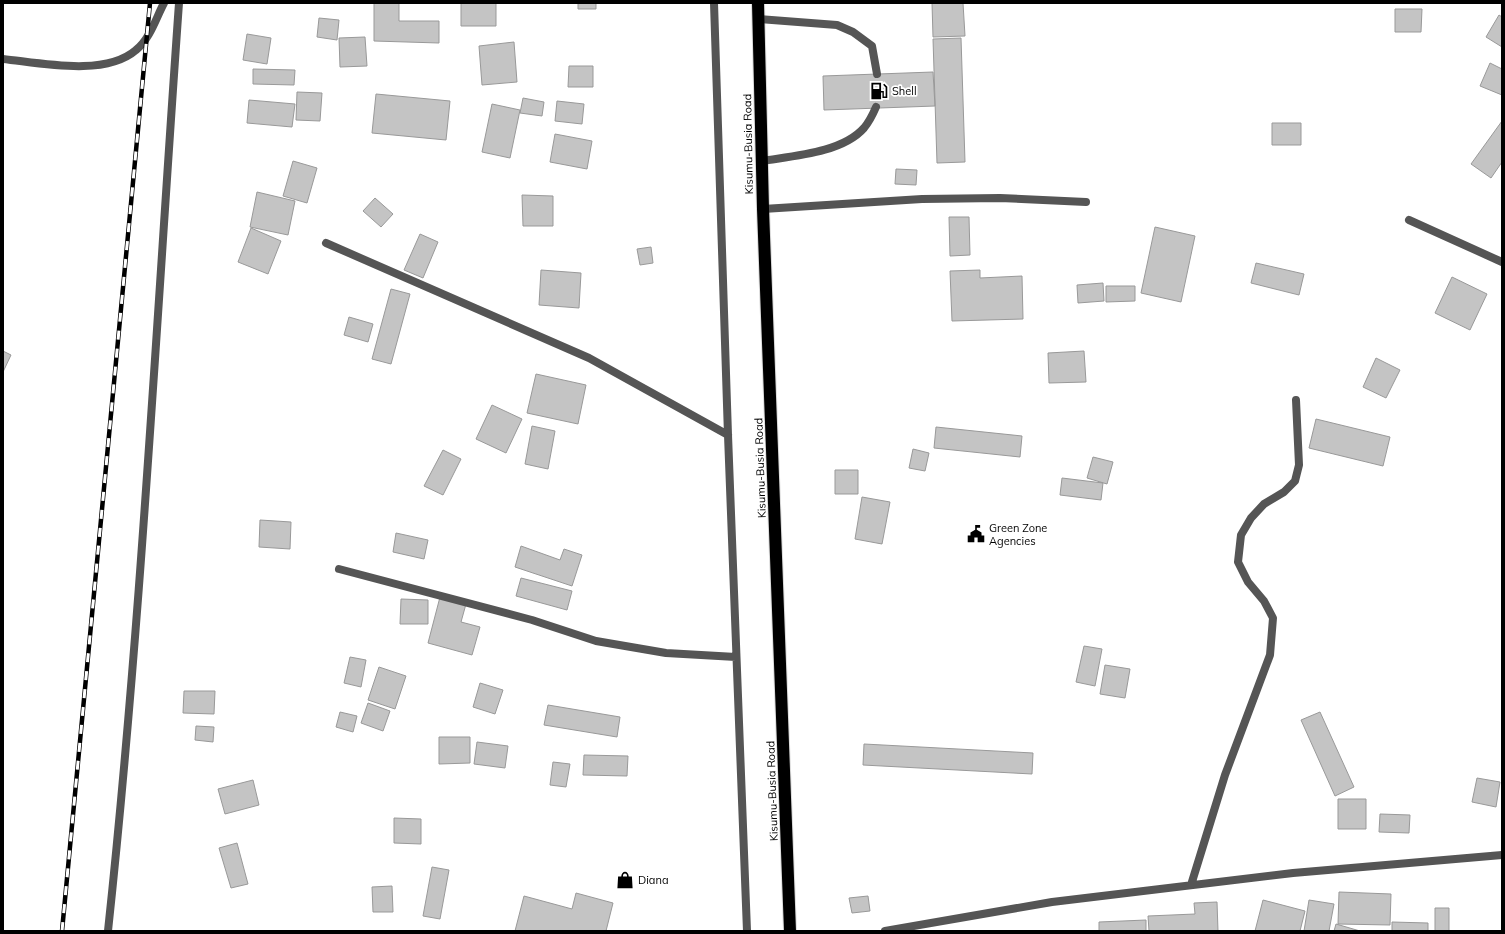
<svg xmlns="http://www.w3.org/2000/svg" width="1505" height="934" font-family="Mulish,sans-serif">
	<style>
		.building { fill: #c4c4c4; stroke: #999 }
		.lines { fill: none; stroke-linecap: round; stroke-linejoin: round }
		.highway-casing { stroke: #dbdbdb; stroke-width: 14 }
		.lane { stroke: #555; stroke-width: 8 }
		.street { stroke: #555; stroke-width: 8 }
		.highway { stroke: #000; stroke-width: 12 }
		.rail-casing { stroke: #000; stroke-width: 4.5 }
		.rail { stroke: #fff; stroke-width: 3; stroke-dasharray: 9; stroke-linecap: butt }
		.labels { text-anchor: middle; stroke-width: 3.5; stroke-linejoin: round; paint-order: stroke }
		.poi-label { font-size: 11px; fill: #000; stroke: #fff; text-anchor: start }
		.street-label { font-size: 11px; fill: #000; stroke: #fff }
	</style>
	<rect width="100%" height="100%" fill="#fff"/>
	<path class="building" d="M374,3H399V21H439V43L374,41Z
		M461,3H496V26H461Z
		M578,3H596V9H578Z
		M932,3H963L965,36L933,37Z
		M1395,9H1422L1421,32H1395Z
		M1499,15L1502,17V47L1486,37Z
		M319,18L339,20L337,40L317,37Z
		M247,34L271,38L267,64L243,60Z
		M365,37L367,66L340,67L339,38Z
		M961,38L965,162L937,163L933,39Z
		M514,42L517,82L482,85L479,46Z
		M1490,63L1502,69V95L1480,86Z
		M569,66H593V87H568Z
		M253,69L295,70L294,85L253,84Z
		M933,72L935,106L824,110L823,76Z
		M297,92L322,93L320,121L296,120Z
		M376,94L450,101L446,140L372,133Z
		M523,98L544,102L542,116L520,113Z
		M249,100L295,104L292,127L247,123Z
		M557,101L584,104L582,124L555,121Z
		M492,104L520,110L510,158L482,152Z
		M1502,121V162L1491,178L1471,164Z
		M1272,123H1301V145H1272Z
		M555,134L592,141L587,169L550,162Z
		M293,161L317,168L307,203L283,196Z
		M896,169L917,170L916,185L895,184Z
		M257,192L295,201L288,235L250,227Z
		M522,195L553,196V226H523Z
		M375,198L393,214L381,227L363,211Z
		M949,217H969L970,255L950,256Z
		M1155,227L1195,236L1181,302L1141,293Z
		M251,228L281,241L268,274L238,262Z
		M420,234L438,242L423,278L404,270Z
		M651,247L653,263L640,265L637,249Z
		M1256,263L1304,274L1299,295L1251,283Z
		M541,270L581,273L579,308L539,305Z
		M980,270V278L1022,276L1023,319L952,321L950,271Z
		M1452,277L1487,294L1470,330L1435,313Z
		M1103,283L1104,301L1078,303L1077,285Z
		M1106,286H1135V301L1106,302Z
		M391,289L410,294L391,364L372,359Z
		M349,317L373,324L368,342L344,335Z
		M3,351L11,355L3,372Z
		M1084,351L1086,382L1049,383L1048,353Z
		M1376,358L1400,370L1386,398L1363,387Z
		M536,374L586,385L578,424L527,413Z
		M492,405L522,419L506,453L476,439Z
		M1316,419L1390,437L1383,466L1309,448Z
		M532,426L555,431L548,469L525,464Z
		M936,427L1022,436L1020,457L934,448Z
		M913,449L929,453L925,471L909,468Z
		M443,450L461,459L443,495L424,486Z
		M1093,457L1113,462L1107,484L1087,478Z
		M835,470H858V494H835Z
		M1062,478L1103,483L1101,500L1060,495Z
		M862,497L890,502L882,544L855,539Z
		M260,520L291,522L290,549L259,547Z
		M396,533L428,540L424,559L393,552Z
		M521,546L560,560L564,549L582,555L572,586L515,567Z
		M521,578L572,591L567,610L516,596Z
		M440,597L466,604L461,622L480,627L472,655L428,643Z
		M401,599L428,600V624H400Z
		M1084,646L1102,649L1095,686L1076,682Z
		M350,657L366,660L361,687L344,683Z
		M1105,665L1130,669L1125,698L1100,694Z
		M379,667L406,676L395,709L368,700Z
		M480,683L503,690L495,714L473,707Z
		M184,691H215L214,714L183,713Z
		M368,703L390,711L383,731L361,723Z
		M548,705L620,717L617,737L544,725Z
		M340,712L357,716L353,732L336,727Z
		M1320,712L1354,787L1335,796L1301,720Z
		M196,726L214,727L213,742L195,740Z
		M439,737H470V763L439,764Z
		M477,742L508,746L505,768L474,764Z
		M864,744L1033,753L1032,774L863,765Z
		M584,755L628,756L627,776L583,775Z
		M553,762L570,764L566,787L550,785Z
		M1477,778L1500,782L1496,807L1472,802Z
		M253,780L259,805L225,814L218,789Z
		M1338,799H1366V829H1338Z
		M1380,814L1410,815L1409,833L1379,832Z
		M394,818L421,819V844L394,843Z
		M237,843L248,884L231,888L219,848Z
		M432,867L449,870L440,919L423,916Z
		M392,886L393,912H373L372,887Z
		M1339,892L1391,894L1390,925L1338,924Z
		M576,893L613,903L606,931H515L524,896L572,909Z
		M868,896L870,911L852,913L849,898Z
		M1263,900L1305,911L1300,931H1255Z
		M1309,900L1334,904L1329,931H1304Z
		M1217,902L1218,931H1149L1148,916L1195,914L1194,903Z
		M1435,908H1449V931H1435Z
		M1146,920V931H1099V922Z
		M1392,922L1428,923V931H1392Z
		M1336,924L1360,931H1334Z"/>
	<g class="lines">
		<g class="highway-casing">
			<path id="highway" d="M758,3L763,209L790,931"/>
		</g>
		<path class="lane" d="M758,19L837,25L853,32L872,46L877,74
			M762,161C792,156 842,153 864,128C869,122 873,114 876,107"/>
		<path class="street" d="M714,3L728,435L747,931
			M3,59C41,63 105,77 136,50C150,39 156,18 164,3
			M763,209L922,199L1000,198L1086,202
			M1409,220L1502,262
			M326,243L589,358L728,435
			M339,569L532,620L596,641L666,653L736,657
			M1191,885L1225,775L1270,655L1273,618L1264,601L1248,582L1238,562L1241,535L1251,518L1264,504L1284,492L1295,481L1299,465L1296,400
			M108,931C141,623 157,312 179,3
			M885,931L1052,902L1293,873L1502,855"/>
		<use href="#highway" class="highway"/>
		<g class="rail-casing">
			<path id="rail" d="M62,931L150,3"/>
		</g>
		<use href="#rail" class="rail"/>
	</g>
	<defs>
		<g id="fuel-bare" transform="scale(1.38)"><path d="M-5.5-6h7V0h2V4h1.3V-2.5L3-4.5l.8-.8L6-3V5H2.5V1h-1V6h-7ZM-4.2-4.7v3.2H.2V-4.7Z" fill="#000" stroke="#fff" stroke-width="2.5" paint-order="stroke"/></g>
		<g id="civic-bare" transform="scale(1.38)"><path d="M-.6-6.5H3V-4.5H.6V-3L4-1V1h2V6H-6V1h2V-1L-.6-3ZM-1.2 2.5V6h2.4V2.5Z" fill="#000" stroke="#fff" stroke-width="2.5" paint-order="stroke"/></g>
		<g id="shop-bare" transform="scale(1.38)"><path d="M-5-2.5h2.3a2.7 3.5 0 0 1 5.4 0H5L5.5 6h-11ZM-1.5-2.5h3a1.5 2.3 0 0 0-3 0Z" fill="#000" stroke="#fff" stroke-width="2.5" paint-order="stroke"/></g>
	</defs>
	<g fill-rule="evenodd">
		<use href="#fuel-bare" x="879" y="91"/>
		<use href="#civic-bare" x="976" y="534"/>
		<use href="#shop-bare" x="625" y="880"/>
	</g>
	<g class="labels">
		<g class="poi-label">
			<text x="892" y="95">Shell</text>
			<text x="989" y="532">Green Zone<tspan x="989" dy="13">Agencies</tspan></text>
			<text x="638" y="884">Diana</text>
		</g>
		<g class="street-label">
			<text transform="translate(748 144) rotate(-91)" y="4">Kisumu-Busia Road</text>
			<text transform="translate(760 468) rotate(-92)" y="4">Kisumu-Busia Road</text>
			<text transform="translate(772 791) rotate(-92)" y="4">Kisumu-Busia Road</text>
		</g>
	</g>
	<rect width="1505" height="934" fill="none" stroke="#000000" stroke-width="8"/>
</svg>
